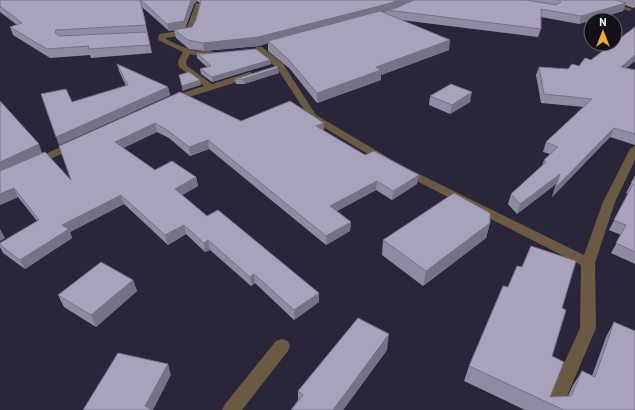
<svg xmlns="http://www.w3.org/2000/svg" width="635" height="410" font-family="Barlow,sans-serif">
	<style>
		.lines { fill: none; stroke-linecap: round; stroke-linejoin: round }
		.minor { fill: #6a5a43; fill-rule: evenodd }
		.wall { fill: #918ba1; fill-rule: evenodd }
		.shaded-wall { fill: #767183 }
		.building { fill: #a9a2bb; stroke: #767183 }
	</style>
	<rect width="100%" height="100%" fill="#2b2539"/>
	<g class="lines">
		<path class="minor" d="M594,0H604L632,9L629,11Z
			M196,3L201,4L196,27L192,34L166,38V39C176,44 187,50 199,51C205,52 212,50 217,54C210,59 198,56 190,54L186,61L187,66L212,84L250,72L254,75L253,77L173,102H167L165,100L167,98L204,86L179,67L178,61L183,52L158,40L159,34L186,30Z
			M256,47H262L283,64L316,115L389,158L390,160L389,162H381L310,119L277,68L256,51Z
			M76,140L80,141L81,143L80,145L38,165H30L29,163L30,161Z
			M635,146V160L615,202L595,263L596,328L561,410H543L580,328L581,265L401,173L399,171L405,168L409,169L584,255L603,202L630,149Z
			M282,339L288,341L290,346L288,351L242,410H222L225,404L276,341Z"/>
	</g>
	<path class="wall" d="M0,0H635V7L633,8L625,5L623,11L579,24L541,17V29L538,37L401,20L449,50L381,75V80L317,103L290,69L268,51V43L259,46L204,51L189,49L176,38L174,30L169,31L142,7L152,53L91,58L90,55L50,58L13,35L10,27L17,25L0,12ZM197,1L200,3L196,20L192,27L185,28L194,4Z
		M635,27V61L626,68L635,70V145L610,137L552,197L556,184L517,214L508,204L511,194L542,166L544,160L550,154L543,152L546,142L584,107L541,103L536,75L539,67L568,69L579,66L591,60Z
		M197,53L270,60L271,64L212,82L201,74L200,69L207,67L197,58Z
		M117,64L168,87L170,95L59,145L72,102L126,86L119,71Z
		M279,73L244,84H236L235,79Z
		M180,92L241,121L324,131L365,155L417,184L392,200L376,190L337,211L351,222L350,231L326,245L209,149L190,156L169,138L157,132L123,148L155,170L196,177L198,186L182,195L207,216L319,293V302L294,320L255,283L251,286L210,250L205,252L186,234L168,245L124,204L70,232L72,238L25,269L3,253L0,247V243L37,221L18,197L0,205L42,153L71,180Z
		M430,96L470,102L450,114L429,105Z
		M635,176V264L611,253L621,235L609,230L628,194L626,193Z
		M490,223L486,238L423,286L382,255L383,240Z
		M133,280L137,291L96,327L64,307L58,295Z
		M562,308L552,356L550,397L568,396L573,385L582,371L592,376L606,337L614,322L635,410H525L464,381L469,366Z
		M387,350L343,410H291L298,400V391Z"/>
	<path class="shaded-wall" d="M191,0H197V1L194,4L185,29L169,31L167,24Z
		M398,0H415L390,11L387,10V12L269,43L268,41V43L259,46L204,51L203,43Z
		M626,3L623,11L579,24L581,16Z
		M450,40L449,50L381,75V80L317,103V93L376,67Z
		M635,55V61L618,75L621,67Z
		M270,60L271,64L212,82V77Z
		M278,68L279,73L244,84L243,79Z
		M200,80L201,85L182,91V86Z
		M168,87L170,95L59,145L56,137Z
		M472,92L470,102L450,114L452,105Z
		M155,123L157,132L117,151L115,142Z
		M324,123V131L316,126Z
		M614,128L610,137L552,197L556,187Z
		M208,140L209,149L190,156L189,147Z
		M39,144L42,153L0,172V162Z
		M560,174L556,184L517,214L520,204Z
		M419,175L417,184L392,200L393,191Z
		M196,177L198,186L177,198L175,189Z
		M377,181L376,190L329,215L330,206Z
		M14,188L18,197L0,205V194Z
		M121,195L124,204L70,232L72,238L25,269L20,260L62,225Z
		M351,222L350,231L326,245V236Z
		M490,223L486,238L423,286L426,271Z
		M184,225L186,234L168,245L165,235Z
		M0,229L5,238L0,241Z
		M208,240L210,250L205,252L204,243Z
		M254,274L255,283L251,286L250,277Z
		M133,280L137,291L96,327L91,315Z
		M319,293V302L294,320V310Z
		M389,334L387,350L343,410H333Z
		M168,364L171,375L153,410H147L145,406Z"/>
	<path class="building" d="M0,0H140L146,25L56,30L55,33L60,36L147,32L150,45L88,49L89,46L47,49L10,27L22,23L0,6Z
		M141,0H191L184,21L167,24Z
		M201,0H398L391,3L258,37L203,43L188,40L174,30L192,27L196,20Z
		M414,0H526L556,5L561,2L559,0H615L626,3L581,16L541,9V29L387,10L396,8Z
		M380,11L450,40L376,67L381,70L317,93L289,60L268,41Z
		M635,27V55L621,67L635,70V134L614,128L556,187L560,174L520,204L511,194L546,162L544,160L558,147L546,142L592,99L544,94L539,67L568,69L572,64L579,66L585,58L591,60L612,44H615V42Z
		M256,49L270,60L212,77L200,69L211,66L197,53L203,54Z
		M117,64L168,87L56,137L41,94L66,89L72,102L128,85Z
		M277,66L278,68L243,79H235Z
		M189,72L200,80L182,86L179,75Z
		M451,84L472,92L452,105L430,96Z
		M180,92L241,121L290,101L324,123L316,126L365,155L374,151L419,175L393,191L377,181L330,206L351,222L326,236L208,140L189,147L167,130L155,123L115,142L155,170L172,161L196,177L175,189L207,216L218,210L319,293L294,310L254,274L250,277L208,240L204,243L184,225L165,235L121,195L62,225L69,229L20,260L0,245V243L39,220L14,188L0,194V171L45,152L71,180L59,146Z
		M0,101L39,144L0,162Z
		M635,176V252L616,243L626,225L614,220L633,184L631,183Z
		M454,193L490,213V223L426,271L383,240Z
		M531,246L576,261L562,308L566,310L552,356L564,362L550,397L571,396L582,371L595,377L614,322L635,331V410H564L469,366L503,286L508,287L517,266L522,267Z
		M101,262L133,280L91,315L58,295Z
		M358,318L389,334L333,410H291L303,395L298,391Z
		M118,353L168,364L145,406L152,410H83Z"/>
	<g transform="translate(603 32)"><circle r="19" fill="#131019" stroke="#6d6a74"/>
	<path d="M0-3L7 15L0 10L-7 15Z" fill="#eaaa39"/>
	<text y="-6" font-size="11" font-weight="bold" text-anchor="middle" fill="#f3f0fd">N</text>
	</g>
</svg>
